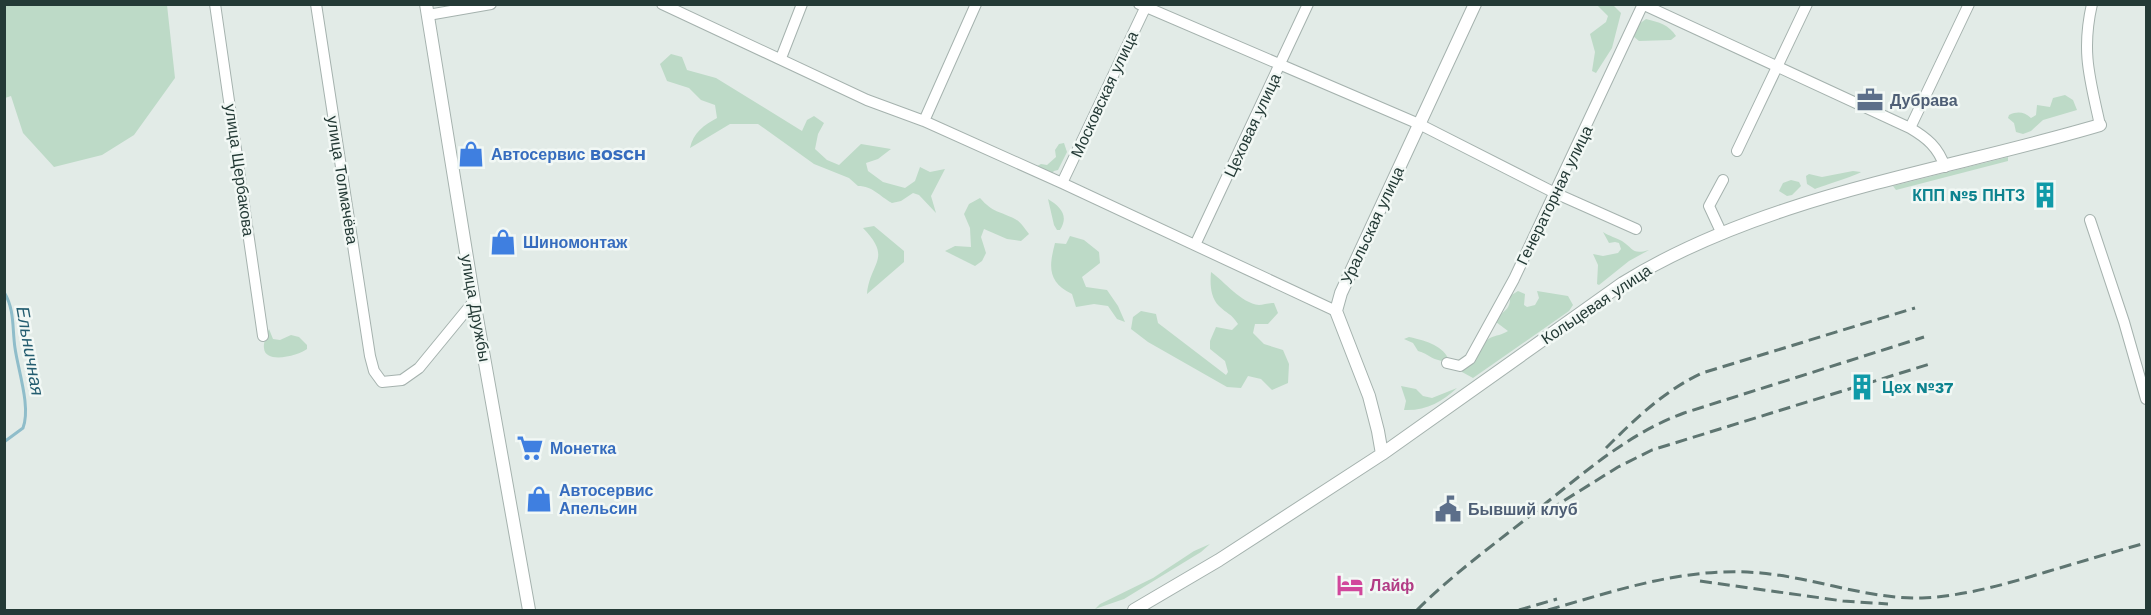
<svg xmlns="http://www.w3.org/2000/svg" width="2151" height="615" font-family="'Work Sans',sans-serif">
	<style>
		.green { fill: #bddac7 }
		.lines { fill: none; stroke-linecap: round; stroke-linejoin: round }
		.stream { stroke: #8fbdca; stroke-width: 3 }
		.minor-casing { stroke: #a5b2ae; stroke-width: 12 }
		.tertiary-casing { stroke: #a5b2ae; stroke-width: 14 }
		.minor { stroke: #fff; stroke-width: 10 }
		.tertiary { stroke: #fff; stroke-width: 12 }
		.rail { stroke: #5e7571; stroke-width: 3; stroke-dasharray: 12 6; stroke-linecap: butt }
		.labels { text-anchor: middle; stroke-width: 5; stroke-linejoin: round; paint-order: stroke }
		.street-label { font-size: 16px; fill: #243a36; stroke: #f2f8f5 }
		.service-label { font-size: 16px; font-weight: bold; fill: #4e5e75; stroke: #f2f8f5; text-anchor: start }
		.shop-label { font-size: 16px; font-weight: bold; fill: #366cbe; stroke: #f2f8f5; text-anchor: start }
		.culture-label { font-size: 16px; font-weight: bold; fill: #0d838f; stroke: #f2f8f5; text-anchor: end }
		.hotel-label { font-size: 16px; font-weight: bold; fill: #b23c85; stroke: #f2f8f5; text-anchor: start }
		.water-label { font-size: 18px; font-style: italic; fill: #245d70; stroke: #f2f8f5 }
	</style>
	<rect width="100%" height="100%" fill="#e2ebe7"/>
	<path class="green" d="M5,4L167,5L175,78L134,135L102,155L54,167L23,133L11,96L5,98Z
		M1597,5H1613L1621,13L1612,48L1596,73L1592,71L1595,52L1590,34L1606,22L1608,16Z
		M1646,19C1659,22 1669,25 1676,36L1671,40L1639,41L1633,36L1639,24Z
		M671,54L682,57L687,70L716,78L802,131L807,120L814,116L824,123L818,134L815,149L827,160L839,165L861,144L891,149L878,159L866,163L868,171L883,182L905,188L915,181L920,167L930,172L945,169L931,196L936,213L919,195L913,193L901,201L892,203C879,196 873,186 858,186L849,178L814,164L758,124H730L690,148C693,133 704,125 717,118L715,105L701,100L689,88L667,81L660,64Z
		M2065,95L2073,100L2077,110L2043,120L2031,131L2023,134L2016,132L2014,123L2008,118L2009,115C2018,111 2024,112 2031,118L2036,115L2037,105L2050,107L2053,98Z
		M1064,143L1067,152L1058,170L1054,171L1051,174L1035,167L1041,164L1047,165L1056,157L1055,150L1059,144Z
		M2008,157V161L1896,190L1893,186Z
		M1853,171L1861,172C1857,175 1823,186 1815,189L1807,184L1806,176L1809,174L1822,177Z
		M1791,180L1799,182L1801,186L1792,195L1787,196L1779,191L1783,183Z
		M980,198C993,213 1000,211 1015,219C1021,222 1025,229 1029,234L1021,241L1007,239L984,229L981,237L986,253L982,261L975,266L945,251L955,246L971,247L970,228L964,214L969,204Z
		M1048,199C1061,207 1069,216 1060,230H1057L1054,225Z
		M874,226L904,251V262L867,294C870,262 893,259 863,228Z
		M1603,232C1609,236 1617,238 1622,241C1634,249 1632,255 1649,250L1629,261L1599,285L1597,284L1598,265L1593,254L1603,256L1618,253L1621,249L1619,243L1615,242L1609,243Z
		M1070,236L1084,240L1099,252L1100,263L1082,277L1086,287L1107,290L1118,306L1125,322L1117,319L1108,306L1094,304L1076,307L1072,294C1047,282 1049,266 1055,243L1066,244Z
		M1211,272C1225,282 1241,303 1259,305C1263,305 1269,303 1274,303L1278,313L1268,324H1255L1253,333L1264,344L1283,350L1289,364L1288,383L1272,390L1261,379L1248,376L1241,388L1227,387L1148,342L1131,329L1133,317L1141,311L1156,314L1158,323L1226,375L1228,372L1225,361L1210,349V341L1216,327L1232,330L1238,324C1231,313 1227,314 1219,306C1210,297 1210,283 1211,272Z
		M1518,291L1525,294L1524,305L1527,307L1535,305L1539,298L1537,291L1568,296L1573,305L1569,311L1473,378L1462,372C1464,361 1480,344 1490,338C1496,335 1502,335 1508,331L1496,322C1502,309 1511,312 1510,296Z
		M269,329L273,339L280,340L291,335L299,337L307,345V349C300,355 265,365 264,348C263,343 267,334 269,329Z
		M1409,337C1423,340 1442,345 1448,358L1445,361C1433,361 1429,354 1418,351L1413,343L1404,339Z
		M1401,386L1416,389L1423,396L1432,398L1457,388C1442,402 1426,411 1404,410L1406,401Z
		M1210,544L1201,552L1124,599L1095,609L1100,604L1153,578L1194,551Z"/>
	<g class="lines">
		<path class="stream" d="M4,292C15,310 12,328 15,348C18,370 31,407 23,428L4,442"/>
		<g class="minor-casing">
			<path id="minor" d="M215,4L263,336
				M316,4L370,356L374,371L382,382L402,380L419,368L474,301
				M662,4L867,100L924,121L1062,183L1336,311
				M1139,4L1419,124L1555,193L1636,229
				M1642,4L1910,128C1927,138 1938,147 1945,167
				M2092,4C2081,52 2090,79 2100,125
				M428,15L491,4
				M781,58L802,4
				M924,121L976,4
				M1910,128L1969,4
				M1737,151L1807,4
				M1062,183L1147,4
				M2090,220L2124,322L2146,399
				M1722,234L1709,206L1723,180
				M1195,245L1308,4
				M1447,363L1460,366L1470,359L1514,279L1643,4"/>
		</g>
		<g class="tertiary-casing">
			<path id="tertiary" d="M426,4L474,301L529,610
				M1382,454L1378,431L1369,396L1336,311L1341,293L1475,4
				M1134,610L1219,560L1382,454L1623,283C1765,195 1942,172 2100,125"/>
		</g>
		<use href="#minor" class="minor"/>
		<use href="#tertiary" class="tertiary"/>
		<path class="rail" d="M1606,448C1635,419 1664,391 1702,373L1915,308
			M1549,510L1618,467L1652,450L1933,363
			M1700,581L1843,601L1888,604
			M1417,610C1454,573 1496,543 1536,511C1584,473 1627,434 1684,413L1924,337
			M1519,610L1557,599
			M1548,610C1618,590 1687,566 1761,573C1815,578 1867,599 1922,598C1965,596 2006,584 2046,572C2080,562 2113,552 2146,543"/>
	</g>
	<defs>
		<g id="office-bare" transform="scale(2.07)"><path d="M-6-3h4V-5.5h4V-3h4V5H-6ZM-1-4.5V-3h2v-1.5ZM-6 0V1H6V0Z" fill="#5c6f8a" stroke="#f2f8f5" stroke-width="2.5" paint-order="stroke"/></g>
		<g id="shop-bare" transform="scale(2.07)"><path d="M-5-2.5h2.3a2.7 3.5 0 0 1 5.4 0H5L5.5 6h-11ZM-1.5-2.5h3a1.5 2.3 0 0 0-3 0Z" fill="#3f7fe0" stroke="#f2f8f5" stroke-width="2.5" paint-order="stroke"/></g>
		<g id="building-bare" transform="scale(2.07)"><path d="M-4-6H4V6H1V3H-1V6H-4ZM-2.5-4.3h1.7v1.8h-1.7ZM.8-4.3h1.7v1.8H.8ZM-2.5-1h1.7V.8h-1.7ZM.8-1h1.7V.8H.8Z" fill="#0f9aa8" stroke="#f2f8f5" stroke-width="2.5" paint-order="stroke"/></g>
		<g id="supermarket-bare" transform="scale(2.07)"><path d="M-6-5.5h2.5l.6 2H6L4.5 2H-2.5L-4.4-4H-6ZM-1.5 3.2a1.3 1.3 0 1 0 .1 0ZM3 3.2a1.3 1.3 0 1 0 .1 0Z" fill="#3f7fe0" stroke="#f2f8f5" stroke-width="2.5" paint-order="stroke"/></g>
		<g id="civic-bare" transform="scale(2.07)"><path d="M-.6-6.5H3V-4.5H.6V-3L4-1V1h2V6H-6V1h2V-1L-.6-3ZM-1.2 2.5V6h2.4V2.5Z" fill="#5c6f8a" stroke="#f2f8f5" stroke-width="2.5" paint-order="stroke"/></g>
		<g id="hotel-bare" transform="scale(2.07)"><path d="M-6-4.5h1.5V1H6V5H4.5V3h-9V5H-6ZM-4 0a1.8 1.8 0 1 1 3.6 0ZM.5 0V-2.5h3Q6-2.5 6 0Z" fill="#d1479c" stroke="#f2f8f5" stroke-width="2.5" paint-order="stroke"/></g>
	</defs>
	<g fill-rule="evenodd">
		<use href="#office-bare" x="1870" y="100"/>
		<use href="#shop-bare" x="471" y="154"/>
		<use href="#building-bare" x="2045" y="195"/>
		<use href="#shop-bare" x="503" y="242"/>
		<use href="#building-bare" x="1862" y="387"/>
		<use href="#supermarket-bare" x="530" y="448"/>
		<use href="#shop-bare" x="539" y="499"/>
		<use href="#civic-bare" x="1448" y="509"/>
		<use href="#hotel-bare" x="1350" y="585"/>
	</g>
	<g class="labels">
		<g class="street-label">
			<text transform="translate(1104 94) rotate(-65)" y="6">Московская улица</text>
			<text transform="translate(1252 125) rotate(-65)" y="6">Цеховая улица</text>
			<text transform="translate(240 170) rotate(82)" y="6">улица Щербакова</text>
			<text transform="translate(343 180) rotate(81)" y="6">улица Толмачёва</text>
			<text transform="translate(1554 195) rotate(-64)" y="6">Генераторная улица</text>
			<text transform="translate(1372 225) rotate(-65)" y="6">Уральская улица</text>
			<text transform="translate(1596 304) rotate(-34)" y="6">Кольцевая улица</text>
			<text transform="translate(476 308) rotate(80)" y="6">улица Дружбы</text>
		</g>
		<g class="service-label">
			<text x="1890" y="106">Дубрава</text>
			<text x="1468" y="515">Бывший клуб</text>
		</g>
		<g class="shop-label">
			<text x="491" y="160">Автосервис BOSCH</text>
			<text x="523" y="248">Шиномонтаж</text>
			<text x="550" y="454">Монетка</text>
			<text x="559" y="496">Автосервис<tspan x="559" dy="18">Апельсин</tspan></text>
		</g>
		<g class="culture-label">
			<text x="2025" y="201">КПП №5 ПНТЗ</text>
			<text x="1882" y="393" text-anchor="start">Цех №37</text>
		</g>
		<g class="hotel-label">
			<text x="1370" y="591">Лайф</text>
		</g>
		<g class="water-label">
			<text transform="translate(30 351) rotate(80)" y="6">Ельничная</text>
		</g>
	</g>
	<rect width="2151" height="615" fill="none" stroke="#243a36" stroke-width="12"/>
</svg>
